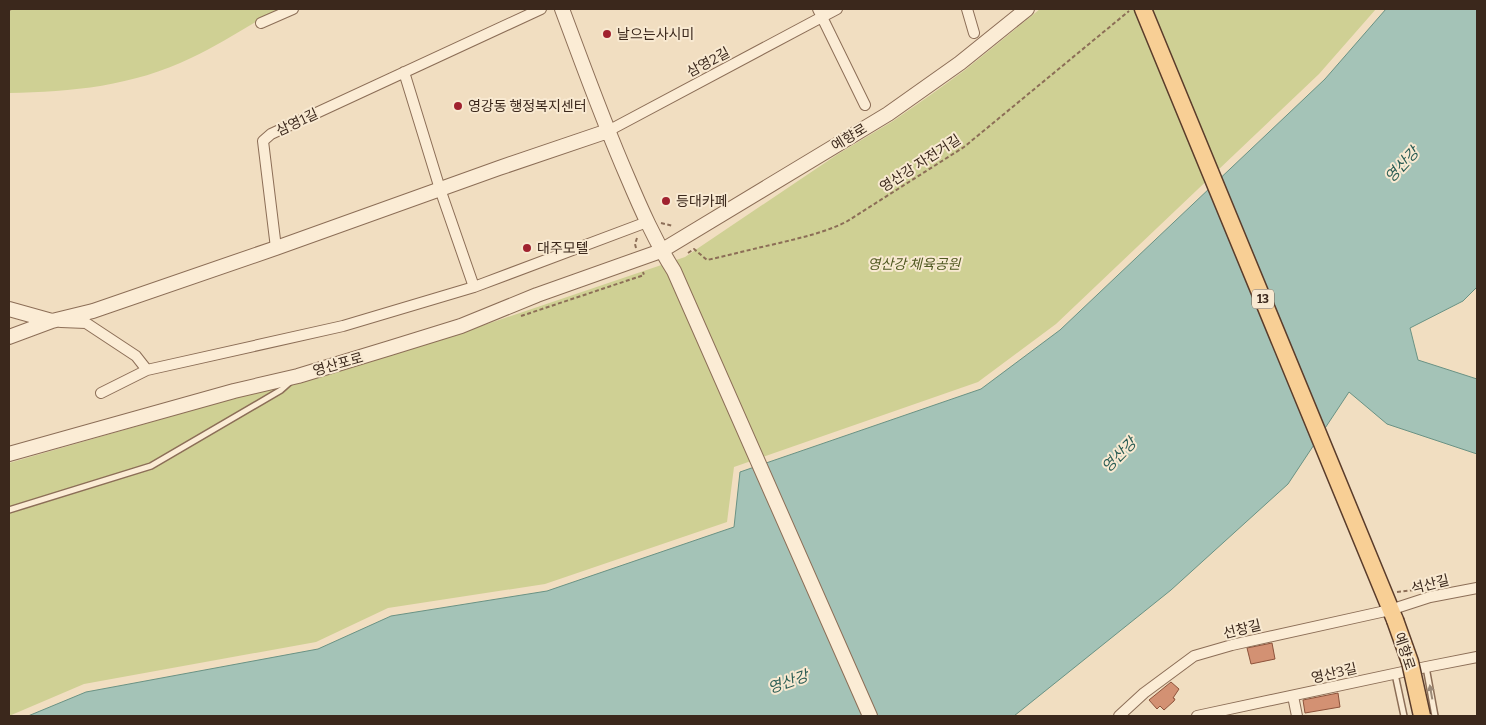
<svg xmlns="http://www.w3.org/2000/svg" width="1486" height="725" font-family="Bitter,'Noto Sans KR',serif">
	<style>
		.green { fill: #cfd094 }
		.water { fill: #a4c3b7; stroke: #6a9284 }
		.building { fill: #d39173; stroke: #8d533b }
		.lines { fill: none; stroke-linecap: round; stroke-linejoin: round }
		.service-casing { stroke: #8c6e57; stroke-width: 8 }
		.minor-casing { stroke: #8c6e57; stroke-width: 12 }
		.tertiary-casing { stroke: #8c6e57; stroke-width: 16 }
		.primary-casing { stroke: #5a3c2b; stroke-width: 19 }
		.path { stroke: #8c6e57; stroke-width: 2; stroke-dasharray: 4 2.5; stroke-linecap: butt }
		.service { stroke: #fbecd5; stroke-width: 5 }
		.minor { stroke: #fbecd5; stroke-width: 10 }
		.tertiary { stroke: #fbecd5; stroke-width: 14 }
		.primary { stroke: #f8cf95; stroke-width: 16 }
		.primary-bridge-casing { stroke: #5a3c2b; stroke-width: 19; stroke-linecap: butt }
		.primary-bridge { stroke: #f8cf95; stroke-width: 16 }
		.oneway { fill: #9b8a78 }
		.poi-dot { fill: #a0222f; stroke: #f8e9d1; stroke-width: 2 }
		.labels { text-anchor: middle; stroke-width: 4; stroke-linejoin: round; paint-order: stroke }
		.shield { fill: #f8e9d1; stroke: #746252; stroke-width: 1 }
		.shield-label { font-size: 12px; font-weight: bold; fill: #3b281c }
		.poi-label { font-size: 14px; fill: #3b281c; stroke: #f8e9d1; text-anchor: start }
		.street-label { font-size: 14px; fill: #3b281c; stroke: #f8e9d1 }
		.park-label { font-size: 14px; font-style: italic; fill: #505921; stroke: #f8e9d1 }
		.water-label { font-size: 15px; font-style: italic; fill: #2a5c54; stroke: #f8e9d1 }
	</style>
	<rect width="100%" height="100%" fill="#f1dec1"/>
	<path class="green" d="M9,9H278C249,25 221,44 191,58C133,86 72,92 9,93Z
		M1040,9H1376L1319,74L1056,324L978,382L734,467L727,522L545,584L388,608L316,642L84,684L9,716V463L392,353L484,325L685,257L838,154L893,121L929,96L965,70Z"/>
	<path class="water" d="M1386,9H1477V287L1463,301L1410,328L1418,360L1477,379V454L1387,424L1349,392L1288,484L1171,590L1014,716H28L86,692L318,649L391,616L547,591L734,527L740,472L981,389L1060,330L1325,79Z"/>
	<path class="building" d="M1272,643L1275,659L1251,664L1247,648Z
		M1171,682L1179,689L1173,698L1175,699L1174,701L1164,710L1160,706L1157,709L1149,700Z
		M1338,693L1340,707L1305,713L1303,700Z"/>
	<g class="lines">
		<g class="service-casing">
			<path id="service" d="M9,510L151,466L281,390L290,382
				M1426,667L1435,716
				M1395,674L1404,716"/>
		</g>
		<g class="minor-casing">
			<path id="minor" d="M818,9L865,105
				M967,9L974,33
				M261,23L293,9
				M404,72L440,189L474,287
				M608,131L837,9
				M276,248L263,141L271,134L541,9
				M61,322L86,323L136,356L147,370
				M101,393L147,370L343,326L474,287L647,222
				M1293,696L1297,716
				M1119,716L1144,693L1194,656L1232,645L1390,610L1430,597L1477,588
				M1197,716L1426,667L1477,657"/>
		</g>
		<g class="tertiary-casing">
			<path id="tertiary" d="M562,9C583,65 603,121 627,176C641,209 655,241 674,271L870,716
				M9,309L52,321L93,311L276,248L499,168L608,131
				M9,337L52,321
				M9,454L234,391L298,376L390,348L461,326L537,295L661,251L888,114L960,63L1027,9"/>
		</g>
		<g class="primary-casing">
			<path id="primary" d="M1143,9L1395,620"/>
		</g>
		<path class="path" d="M9,10L11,9
			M661,223L673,226
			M636,248L635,244L637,238
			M688,253L694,249L707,260C730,255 752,249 775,244C800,238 823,233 846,222L964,147L1129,11
			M521,316L644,275L643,272
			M1397,592L1414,590"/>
		<use href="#service" class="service"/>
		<use href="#minor" class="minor"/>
		<use href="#tertiary" class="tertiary"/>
		<use href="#primary" class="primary"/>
		<g class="primary-bridge-casing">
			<path id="primary-bridge" d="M1395,620L1410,662L1422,716"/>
		</g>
		<use href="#primary-bridge" class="primary-bridge"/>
	</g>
	<defs><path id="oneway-solid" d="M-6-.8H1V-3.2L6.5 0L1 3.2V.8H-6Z" transform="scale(1.25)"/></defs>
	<use class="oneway" href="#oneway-solid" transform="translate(1431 692) rotate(-100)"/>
	<g class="poi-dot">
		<circle cx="607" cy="34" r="5"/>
		<circle cx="458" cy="106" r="5"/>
		<circle cx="666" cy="201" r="5"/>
		<circle cx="527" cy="248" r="5"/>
	</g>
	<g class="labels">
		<rect class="shield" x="1252" y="289.5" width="22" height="19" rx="4"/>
		<g class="shield-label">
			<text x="1263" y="303">13</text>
		</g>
		<g class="poi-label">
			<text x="617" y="39">날으는사시미</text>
			<text x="468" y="111">영강동 행정복지센터</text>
			<text x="676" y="206">등대카페</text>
			<text x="537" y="253">대주모텔</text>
		</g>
		<g class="street-label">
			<text transform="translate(708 62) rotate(-28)" y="5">삼영2길</text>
			<text transform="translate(297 122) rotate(-25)" y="5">삼영1길</text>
			<text transform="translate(849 137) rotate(-31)" y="5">예향로</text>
			<text transform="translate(920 163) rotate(-33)" y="5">영산강 자전거길</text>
			<text transform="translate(338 364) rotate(-16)" y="5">영산포로</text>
			<text transform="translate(1430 584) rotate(-14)" y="5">석산길</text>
			<text transform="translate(1242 629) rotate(-14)" y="5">선창길</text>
			<text transform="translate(1405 651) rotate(72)" y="5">예향로</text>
			<text transform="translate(1334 673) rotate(-13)" y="5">영산3길</text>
		</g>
		<g class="park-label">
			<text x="914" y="269">영산강 체육공원</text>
		</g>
		<g class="water-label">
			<text transform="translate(1402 165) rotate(-47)" y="5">영산강</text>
			<text transform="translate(1119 455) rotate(-45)" y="5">영산강</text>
			<text transform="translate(788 682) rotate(-19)" y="5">영산강</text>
		</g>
	</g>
	<rect width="1486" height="725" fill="none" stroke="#3b281c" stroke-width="20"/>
</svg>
